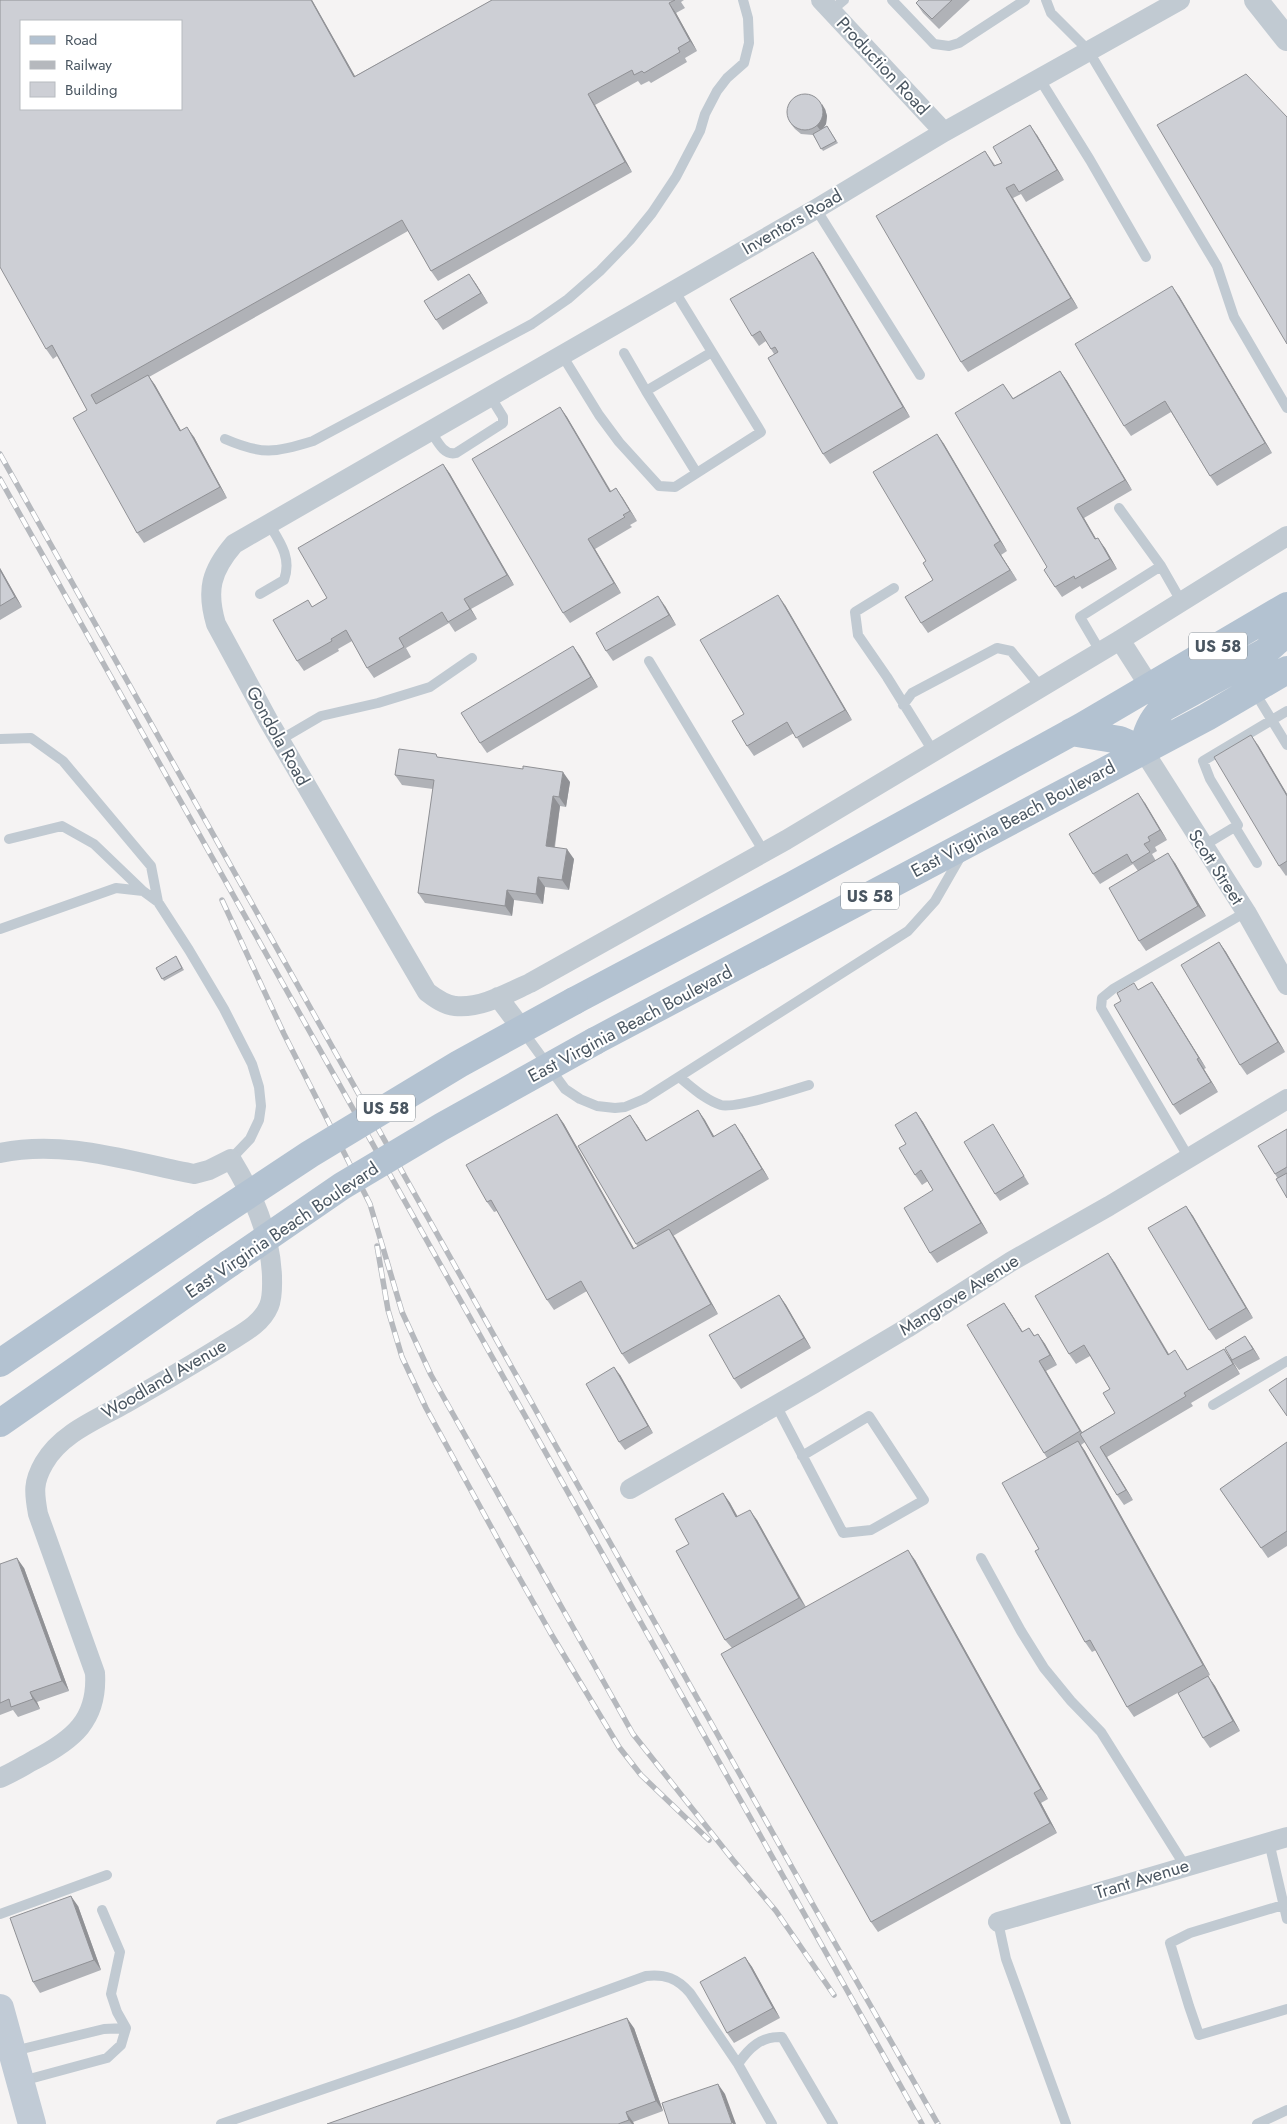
<svg xmlns="http://www.w3.org/2000/svg" width="1287" height="2124" font-family="Jost,sans-serif">
	<style>
		.lines { fill: none; stroke-linecap: round; stroke-linejoin: round }
		.service { stroke: #c1cad2; stroke-width: 10 }
		.minor { stroke: #c1cad2; stroke-width: 20 }
		.tertiary { stroke: #c1cad2; stroke-width: 24 }
		.secondary { stroke: #c1cbd6; stroke-width: 28 }
		.primary { stroke: #b3c2d1; stroke-width: 28 }
		.rail-casing { stroke: #b5b8bd; stroke-width: 5.5 }
		.rail { stroke: #fff; stroke-width: 4; stroke-dasharray: 11; stroke-linecap: butt }
		.primary-bridge { stroke: #b3c2d1; stroke-width: 28 }
		.wall { fill: #b0b2b7 }
		.shaded-wall { fill: #909195 }
		.building { fill: #cdcfd5; stroke: #909195; fill-rule: evenodd }
		.labels { text-anchor: middle; stroke-width: 4; stroke-linejoin: round; paint-order: stroke }
		.shield { fill: #fff; stroke: #808990; stroke-width: 1 }
		.shield-label { font-size: 16px; font-weight: bold; fill: #4a5661 }
		.street-label { font-size: 18px; fill: #4a5661; stroke: #fff }
	</style>
	<rect width="100%" height="100%" fill="#f5f3f3"/>
	<g class="lines">
		<path class="service" d="M892,0L934,44L949,46L959,43L1025,0
			M1046,0L1051,13L1088,50L1217,266L1234,317L1287,408
			M831,11L844,0
			M1039,78L1090,160L1146,257
			M816,209L920,375
			M624,353L646,391L712,352
			M562,355L599,415L619,442L659,486L675,487L761,432L674,290
			M646,391L696,472
			M430,430C437,440 443,456 456,453L503,423V417L490,396
			M225,439C262,455 275,453 313,441L532,324L568,299L600,271L630,240L652,213L676,177L700,131L705,114L717,91L727,78L744,63L749,43L748,18L743,0
			M1119,508L1161,566L1181,601
			M894,588L855,612L858,635L887,677L933,751
			M260,594L284,580C292,558 280,542 269,524
			M1100,651L1080,617L1161,566
			M649,661L764,852
			M1254,691L1287,745
			M903,705L912,693L997,648L1011,651L1040,686
			M0,739L31,738L63,761L151,866L158,902
			M280,740L321,716L378,703L430,687L472,658
			M1235,827L1257,863
			M9,839L62,826L94,844L142,890
			M1203,846L1238,825L1210,779L1203,761L1287,711
			M0,929L116,888L143,891L158,902L189,950L224,1009L252,1064L259,1087L261,1106L259,1120L250,1139L231,1159
			M522,1030L565,1089L580,1099L597,1106L615,1108L625,1107L644,1099L908,931L935,901L962,854
			M679,1077C692,1087 705,1100 721,1105C735,1109 793,1090 809,1085
			M1189,1158L1101,1008L1102,998L1113,989L1246,912
			M776,1405L843,1533L871,1530L924,1500L869,1416L802,1456
			M1213,1405L1287,1361
			M981,1558L1021,1631L1044,1668L1071,1701L1101,1732L1185,1866
			M1269,1842L1287,1919
			M1283,1905L1190,1933L1170,1943L1189,2006L1199,2035L1287,2009
			M0,1914L107,1875
			M998,1922L1006,1959L1066,2124
			M14,2051L104,2029L126,2028
			M738,2064C749,2048 761,2036 782,2037L833,2124
			M22,2081L107,2058L121,2045L126,2028L117,2012L111,1994L120,1952L102,1910
			M221,2124L517,2023L646,1976C665,1974 677,1978 690,1993L738,2064L772,2124
			M1257,2124L1287,2110"/>
		<path class="minor" d="M821,0L944,132
			M1180,0L944,132L816,209L234,544C211,571 206,590 216,624L268,720L427,992C435,998 444,1005 455,1006C480,1009 508,993 530,983L786,840L1120,640L1287,536
			M1120,640L1150,687
			M1143,750L1246,912L1287,985
			M498,997L522,1029
			M0,1153C65,1139 131,1162 194,1174L209,1170L231,1159C253,1195 270,1232 272,1276C272,1286 273,1296 269,1306C261,1325 241,1334 224,1345C192,1365 159,1384 126,1403C98,1419 61,1433 44,1463C33,1482 34,1492 38,1514L95,1673C98,1720 73,1740 34,1760C23,1766 12,1773 0,1778
			M630,1489L813,1384L907,1328L1012,1261L1109,1206L1287,1099
			M998,1922L1287,1837"/>
		<path class="tertiary" d="M1256,0L1287,39"/>
		<path class="secondary" d="M0,2008L32,2124"/>
		<path class="primary" d="M1071,732L1120,740L1143,750
			M1143,750C1146,732 1151,721 1163,708L1265,652L1276,642L1287,626
			M574,1001L791,886L1081,727L1287,606
			M595,1041L1207,717L1287,670
			M0,1363L204,1224
			M0,1423L230,1263"/>
		<g class="rail-casing">
			<path id="rail" d="M0,454L812,1903L938,2124
				M0,479L922,2124
				M222,900L284,1034L370,1204L402,1312L431,1375L633,1734L733,1860L776,1911L834,1995
				M377,1246L388,1310L402,1357L426,1408L507,1556L550,1632L619,1747L641,1775L709,1840"/>
		</g>
		<use href="#rail" class="rail"/>
		<path class="primary-bridge" d="M204,1224L310,1154L459,1064L574,1001
			M230,1263L342,1186L441,1127L595,1041"/>
	</g>
	<path class="wall" d="M0,0H312L355,76L492,0H684L681,2L685,8L676,13L697,51L685,58L687,62L651,83L649,81L641,85L638,81L595,105L632,172L438,281L431,271L408,231L149,377L155,385L181,431L194,437L227,498L144,543L137,533L87,410L57,356L53,359L46,349Z
		M919,0H970L939,29L923,13L916,3Z
		M825,109L827,116L826,124L823,129L827,126L838,143L823,151L813,135L801,134L795,129L791,124Z
		M1037,135L1064,180L1026,202L1021,194L1013,198L1078,308L968,372L961,362L985,151L995,165L1002,163Z
		M813,252L820,262L910,417L830,464L823,454L774,354L766,341L759,346L752,336Z
		M469,274L476,284L488,303L443,330L436,320Z
		M1179,296L1272,453L1217,486L1210,476L1171,412L1131,436L1124,426Z
		M1060,371L1067,381L1132,490L1084,518L1096,539L1105,548L1117,569L1082,589L1080,586L1062,597L1055,587L1047,567L1003,384L1013,398Z
		M560,407L567,417L611,491L616,488L637,521L630,525L632,527L595,549L621,593L570,623L563,613Z
		M937,434L944,444L1007,551L1001,555L1017,580L928,633L921,623L933,580L926,561Z
		M443,464L450,474L514,585L471,609L477,619L455,632L449,623L406,648L411,657L374,678L367,668L352,641L338,649L339,651L304,671L297,661L312,607L327,598Z
		M0,568L22,607L0,620Z
		M785,605L852,720L803,748L794,733L754,756L747,746L744,714Z
		M665,606L676,625L613,661L606,651Z
		M573,646L580,656L598,687L487,753L480,743Z
		M1258,745L1287,794V875L1286,876L1279,866Z
		M438,757L570,782L566,807L560,806L555,847L574,859L569,890L545,887L543,904L514,900L512,916L425,903L418,893L433,789L402,785L395,775Z
		M1145,803L1167,840L1155,847L1157,851L1152,854L1156,861L1175,863L1206,916L1146,951L1139,941L1138,871L1133,864L1100,884L1093,874Z
		M1219,942L1226,952L1285,1052L1247,1075L1240,1065Z
		M176,956L184,970L164,981L156,968Z
		M1152,982L1206,1068L1204,1069L1218,1092L1180,1115L1173,1105L1138,990Z
		M698,1110L714,1136L742,1134L769,1179L673,1236L718,1314L629,1364L622,1354L587,1291L554,1310L547,1300L497,1211L494,1212L487,1202L557,1114L564,1124L634,1249L638,1247L636,1244L637,1125L647,1141Z
		M916,1112L923,1122L988,1233L937,1263L930,1253L933,1190L928,1181L922,1185L915,1175L906,1144Z
		M1287,1129V1198L1278,1179L1275,1174Z
		M998,1132L1029,1184L1000,1201L995,1194Z
		M1186,1206L1193,1216L1253,1318L1216,1340L1209,1330Z
		M1108,1253L1115,1263L1169,1354L1182,1360L1188,1370L1232,1359L1252,1346L1260,1359L1239,1370L1232,1361L1240,1374L1191,1403L1193,1406L1107,1457L1133,1500L1124,1505L1117,1495L1085,1442L1081,1445L1085,1451L1210,1675L1134,1717L1127,1707L1096,1650L1092,1652L1085,1642L1039,1549L1047,1458L1044,1453L1004,1303L1023,1332L1029,1328L1035,1336L1038,1334L1045,1344L1057,1365L1046,1371L1082,1432L1115,1413L1110,1389L1090,1356L1076,1364L1069,1354Z
		M779,1295L786,1305L811,1348L741,1389L734,1379Z
		M620,1375L653,1433L625,1450L619,1442Z
		M1287,1442V1546L1268,1558L1220,1489Z
		M723,1493L730,1503L738,1517L757,1520L806,1607L915,1560L1048,1799L1041,1803L1057,1833L878,1932L871,1922L732,1648L725,1640L689,1544Z
		M0,1564L24,1568L69,1691L37,1702L40,1709L18,1717L13,1710L0,1715Z
		M1208,1676L1215,1686L1240,1731L1210,1748L1203,1738Z
		M78,1906L101,1970L40,1993L33,1982Z
		M745,1957L752,1967L780,2018L734,2043L727,2033Z
		M634,2028L663,2111L633,2122L634,2124H327Z"/>
	<path class="shaded-wall" d="M311,0H312L361,87L354,77Z
		M669,3L676,13L697,51L690,41Z
		M588,94L595,105L632,172L625,162Z
		M822,104L825,109L827,116L826,124L821,131L817,126Z
		M1030,125L1037,135L1064,180L1057,170Z
		M1006,188L1013,198L1078,308L1071,298Z
		M813,252L820,262L910,417L903,407Z
		M469,274L476,284L488,303L481,293Z
		M1172,286L1179,296L1272,453L1265,443Z
		M1060,371L1067,381L1132,490L1125,480Z
		M148,375L155,385L187,441L180,431Z
		M560,407L567,417L617,502L610,492Z
		M187,427L194,437L227,498L220,487Z
		M937,434L944,444L1007,551L1000,541Z
		M443,464L450,474L514,585L507,575Z
		M616,488L623,498L637,521L630,511Z
		M1077,508L1084,518L1102,549L1095,539Z
		M1098,538L1105,548L1117,569L1110,559Z
		M588,539L595,549L621,593L614,583Z
		M994,545L1001,555L1017,580L1010,570Z
		M0,568L22,607L15,597L0,570Z
		M778,595L785,605L852,720L845,710Z
		M658,596L665,606L676,625L669,615Z
		M464,599L471,609L477,619L470,609Z
		M573,646L580,656L598,687L591,677Z
		M1251,735L1258,745L1287,794V796Z
		M563,772L570,782L566,807L559,797Z
		M1138,793L1145,803L1167,840L1160,830Z
		M553,796L560,806L553,856L546,846Z
		M567,849L574,859L569,890L562,880Z
		M1168,853L1175,863L1206,916L1198,906Z
		M538,877L545,887L543,904L536,894Z
		M507,890L514,900L512,916L505,906Z
		M1219,942L1226,952L1285,1052L1278,1042Z
		M1152,982L1159,992L1206,1068L1199,1058Z
		M1197,1059L1204,1069L1218,1092L1211,1082Z
		M698,1110L705,1120L720,1147L713,1137Z
		M916,1112L923,1122L988,1233L981,1223Z
		M557,1114L564,1124L640,1259L633,1249Z
		M630,1115L637,1125L653,1151L646,1141Z
		M735,1124L742,1134L769,1179L762,1169Z
		M1186,1206L1193,1216L1253,1318L1246,1308Z
		M669,1229L676,1239L718,1314L711,1304Z
		M1108,1253L1115,1263L1175,1365L1168,1355Z
		M779,1295L786,1305L811,1348L804,1338Z
		M1004,1303L1011,1313L1029,1342L1022,1332Z
		M1038,1334L1045,1344L1057,1365L1050,1355Z
		M1245,1336L1252,1346L1260,1359L1253,1349Z
		M1224,1349L1231,1359L1240,1374L1233,1364Z
		M1039,1361L1046,1371L1087,1441L1080,1431Z
		M614,1367L620,1375L653,1433L648,1426Z
		M1078,1441L1085,1451L1210,1675L1203,1665Z
		M1100,1447L1107,1457L1133,1500L1126,1490Z
		M723,1493L730,1503L743,1527L736,1517Z
		M750,1510L757,1520L806,1608L799,1598Z
		M908,1550L915,1560L1048,1799L1041,1789Z
		M17,1558L24,1568L69,1691L62,1681Z
		M1208,1676L1215,1686L1240,1731L1233,1721Z
		M30,1692L37,1702L40,1709L33,1699Z
		M1034,1793L1041,1803L1057,1833L1050,1823Z
		M71,1896L78,1906L101,1970L94,1960Z
		M745,1957L752,1967L780,2018L773,2008Z
		M627,2018L634,2028L663,2111L656,2101Z
		M718,2084L725,2094L736,2124H733L732,2123Z
		M626,2112L633,2122L634,2124H632L629,2120Z"/>
	<path class="building" d="M0,0H311L354,77L492,0H675L669,3L690,41L678,48L680,52L644,73L642,71L634,75L632,70L588,94L625,162L431,271L402,220L91,395L96,404L148,375L180,431L187,427L220,487L137,533L73,418L87,410L52,345L46,349L0,267ZM21,21H181V109H21Z
		M919,0H952L932,19L916,3Z
		M1246,74L1287,117V344L1157,125Z
		M787 112a18 18 0 1 1 36 0a18 18 0 1 1-36 0Z
		M1030,125L1057,170L1019,192L1014,184L1006,188L1071,298L961,362L876,216L985,151L994,166L1002,163L993,147Z
		M827,126L836,141L821,149L813,134Z
		M813,252L903,407L823,454L768,358L778,352L775,347L771,349L760,331L752,336L730,299Z
		M469,274L481,293L436,320L424,301Z
		M1172,286L1265,443L1210,476L1165,401L1124,426L1075,344Z
		M1060,371L1125,480L1077,508L1095,539L1098,538L1110,559L1075,579L1074,576L1055,587L1044,570L1047,567L955,413L1003,384L1013,399Z
		M560,407L610,492L616,488L630,511L623,515L625,517L588,539L614,583L563,613L472,459Z
		M937,434L1000,541L994,545L1010,570L921,623L905,597L933,580L923,563L926,561L873,472Z
		M443,464L507,575L464,599L470,609L448,622L442,612L399,638L404,647L367,668L346,630L331,639L332,641L297,661L273,620L308,600L312,607L327,598L298,548Z
		M0,570L15,597L0,606Z
		M778,595L845,710L796,738L787,722L747,746L732,721L744,714L700,640Z
		M658,596L669,615L606,651L596,633Z
		M573,646L591,677L480,743L461,713Z
		M1251,735L1287,796V861L1279,866L1214,757Z
		M399,749L436,754L437,757L523,769V766L563,772L559,797L553,796L546,846L567,849L562,880L538,877L536,894L507,890L505,906L418,893L434,780L395,775Z
		M1138,793L1160,830L1148,837L1150,841L1144,844L1150,852L1132,863L1127,854L1093,874L1069,834Z
		M1168,853L1198,906L1139,941L1109,888Z
		M1219,942L1278,1042L1240,1065L1181,965Z
		M176,956L182,968L162,979L156,968Z
		M1152,982L1199,1058L1197,1059L1211,1082L1173,1105L1114,1005L1121,1001L1117,993L1134,983L1138,990Z
		M698,1110L713,1137L735,1124L762,1169L636,1244L578,1146L630,1115L646,1141Z
		M916,1112L981,1223L930,1253L904,1208L933,1190L921,1170L915,1175L899,1148L906,1144L895,1125Z
		M557,1114L633,1249L669,1229L711,1304L622,1354L581,1281L547,1300L491,1200L487,1202L466,1165Z
		M993,1124L1024,1176L995,1194L964,1142Z
		M1287,1129V1167L1275,1174L1258,1146Z
		M1287,1173V1198L1276,1179Z
		M1186,1206L1246,1308L1209,1330L1148,1228Z
		M1108,1253L1168,1355L1175,1350L1187,1370L1224,1349L1233,1364L1184,1393L1186,1396L1100,1447L1126,1490L1117,1495L1080,1434L1115,1413L1103,1393L1110,1389L1084,1345L1069,1354L1035,1296Z
		M779,1295L804,1338L734,1379L709,1335Z
		M1004,1303L1022,1332L1029,1328L1034,1336L1038,1334L1050,1355L1039,1361L1080,1431L1044,1453L967,1325Z
		M1245,1336L1253,1349L1232,1360L1225,1348Z
		M614,1367L648,1426L619,1442L586,1384Z
		M1287,1378V1416L1269,1390Z
		M1078,1441L1203,1665L1127,1707L1090,1640L1085,1642L1035,1551L1039,1549L1002,1483Z
		M1287,1442V1531L1261,1548L1220,1489Z
		M723,1493L736,1517L750,1510L799,1598L725,1640L676,1551L689,1544L675,1519Z
		M908,1550L1041,1789L1034,1793L1050,1823L871,1922L721,1654Z
		M17,1558L62,1681L30,1692L33,1699L11,1707L9,1699L0,1703V1564Z
		M1208,1676L1233,1721L1203,1738L1178,1693Z
		M71,1896L94,1960L33,1982L10,1918Z
		M745,1957L773,2008L727,2033L700,1982Z
		M627,2018L656,2101L626,2112L629,2120L618,2124H327Z
		M718,2084L732,2123L730,2124H669L662,2103Z"/>
	<g class="labels">
		<g class="shield">
			<rect x="1189" y="632.5" width="58" height="27" rx="4"/>
			<rect x="841" y="882.5" width="58" height="27" rx="4"/>
			<rect x="357" y="1094.5" width="58" height="27" rx="4"/>
		</g>
		<g class="shield-label">
			<text x="1218" y="652">US 58</text>
			<text x="870" y="902">US 58</text>
			<text x="386" y="1114">US 58</text>
		</g>
		<g class="street-label">
			<text transform="translate(883 66) rotate(47)" y="6">Production Road</text>
			<text transform="translate(792 222) rotate(-30)" y="6">Inventors Road</text>
			<text transform="translate(278 736) rotate(61)" y="6">Gondola Road</text>
			<text transform="translate(1013 819) rotate(-28)" y="6">East Virginia Beach Boulevard</text>
			<text transform="translate(1216 867) rotate(57)" y="6">Scott Street</text>
			<text transform="translate(630 1024) rotate(-28)" y="6">East Virginia Beach Boulevard</text>
			<text transform="translate(282 1230) rotate(-34)" y="6">East Virginia Beach Boulevard</text>
			<text transform="translate(959 1295) rotate(-32)" y="6">Mangrove Avenue</text>
			<text transform="translate(164 1379) rotate(-30)" y="6">Woodland Avenue</text>
			<text transform="translate(1142 1879) rotate(-17)" y="6">Trant Avenue</text>
		</g>
	</g>
	<rect x="20" y="20" width="162" height="90" fill="#ffffff" stroke="#b7bbc0"/>
	<rect x="30" y="36" width="25" height="8" fill="#b3c2d1" stroke="#b7bbc0"/>
	<text x="65" y="45" font-size="15" fill="#4a5661">Road</text>
	<rect x="30" y="61" width="25" height="8" fill="#b5b8bd" stroke="#b7bbc0"/>
	<text x="65" y="70" font-size="15" fill="#4a5661">Railway</text>
	<rect x="30" y="82" width="25" height="15" fill="#cdcfd5" stroke="#b7bbc0"/>
	<text x="65" y="95" font-size="15" fill="#4a5661">Building</text>
</svg>
